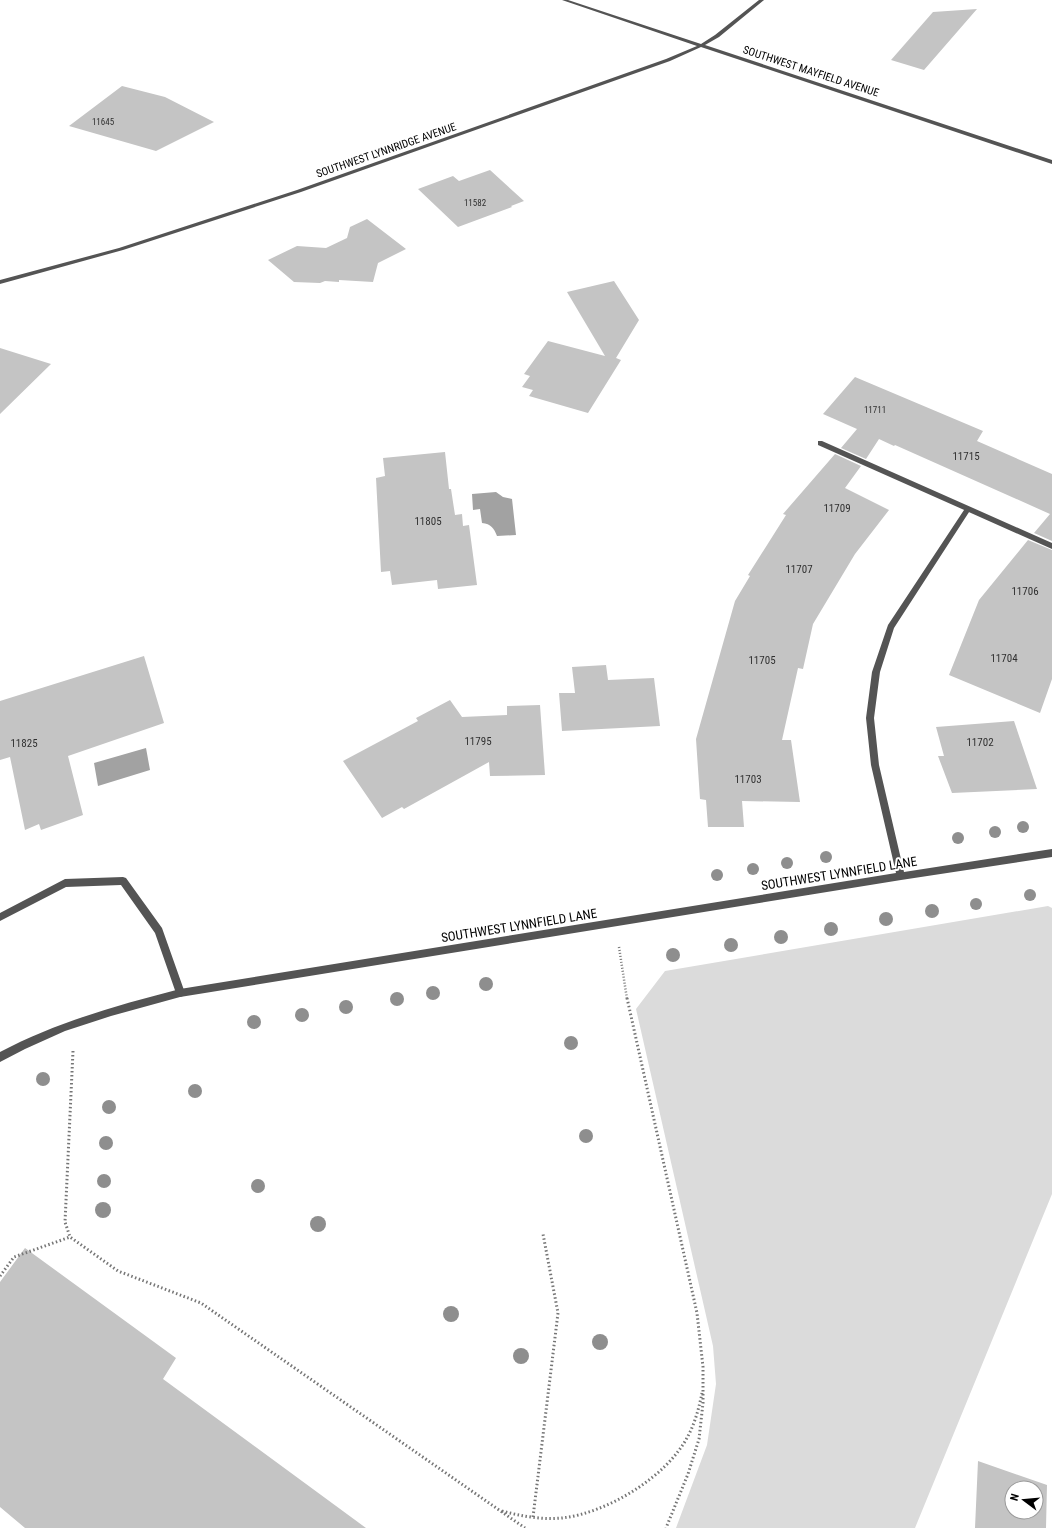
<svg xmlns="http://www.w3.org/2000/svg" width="1052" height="1528" font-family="'Roboto Condensed',sans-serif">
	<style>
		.green { fill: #dbdbdb }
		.water { fill: #a2a2a2 }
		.building { fill: #c4c4c4; fill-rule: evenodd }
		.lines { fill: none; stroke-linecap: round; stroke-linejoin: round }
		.path-far1 { stroke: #767676; stroke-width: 2.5; stroke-dasharray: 1 2; stroke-linecap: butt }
		.path { stroke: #767676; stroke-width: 3; stroke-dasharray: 1.5 2.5; stroke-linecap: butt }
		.service { fill: #545454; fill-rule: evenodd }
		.minor { fill: #545454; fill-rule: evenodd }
		.tree { fill: #8e8e8e }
		.labels { text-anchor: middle; stroke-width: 4; stroke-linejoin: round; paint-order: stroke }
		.far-number-label { font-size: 9px; fill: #313131 }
		.far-street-label { font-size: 11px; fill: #000; stroke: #fff }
		.number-label { font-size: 11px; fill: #313131 }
		.street-label { font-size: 13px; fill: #000; stroke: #fff }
	</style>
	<rect width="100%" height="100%" fill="#fff"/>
	<path class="green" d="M1048,906L1052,908V1194L915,1528H676L707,1445L716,1384L713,1346L636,1009L665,971Z"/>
	<path class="water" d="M496,492L503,497L512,499L516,535L497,536C494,528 491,524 482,523L480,509L473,510L472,494Z
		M146,748L150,770L98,786L94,763Z"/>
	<path class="building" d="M977,9L924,70L891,60L933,12Z
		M122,86L165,97L214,122L156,151L69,126Z
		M490,170L524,201L511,206L512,207L458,227L418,189L453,176L459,181Z
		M367,219L406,249L378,263L373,282L339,280V282L325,281L320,283L294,282L268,260L297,246L326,248L347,238L350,227Z
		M614,281L639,320L616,358L621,360L588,413L529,396L533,390L522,387L530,376L524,374L548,341L605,356L567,292Z
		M0,348L51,364L0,414Z
		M855,377L983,431L977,441L1052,474V541L1034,533L1050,514L895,445L894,446L879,439L866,459L841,448L857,429L823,414Z
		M445,452L449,489H451L455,515L462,514L463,526L469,525L477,585L438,589L437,580L392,585L390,571L381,572L376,478L385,476L383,458Z
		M835,454L861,466L845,488L889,510L855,554L813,624L803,669L798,668L782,740H791L800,802L742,801L744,827H708L706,800L700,799L696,739L735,601L750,576L748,575L786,515L783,514Z
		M1028,540L1052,550V679L1040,713L949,675L979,600Z
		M144,656L164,723L68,756L83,815L41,830L39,824L25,830L10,757L0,760V701Z
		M606,665L608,680L654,678L660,726L562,731L559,693H575L572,667Z
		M450,700L462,717L507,715V706L540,705L545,775L490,776L489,762L404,809L402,807L382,818L343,761L418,721L416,718Z
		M1014,721L1037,789L952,793L938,756H944L936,727Z
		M25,1248L176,1358L163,1379L366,1528H25L0,1507V1282Z
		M978,1461L1047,1485L1046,1528H975ZM1012,1488H1036V1512H1012Z"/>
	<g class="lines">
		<path class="path-far1" d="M619,947L627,999"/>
		<path class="path" d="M627,998L697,1313L703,1367V1403L699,1439L688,1474L666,1528
			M73,1051L65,1222L70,1237L118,1271L201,1303L525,1528
			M0,1276L14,1257L70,1237
			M502,1511C521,1516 542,1520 562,1518C607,1513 667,1477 688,1436C695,1423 699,1408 702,1393
			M533,1517L558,1313L543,1234"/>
		<path class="service" d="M818,441H822L1052,543V549L818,445Z
			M123,877L126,878L162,928L185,993L183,996L180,997L177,996L155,933L121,885L66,887L0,921V913L65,879Z"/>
		<path class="minor" d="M562,0H568L701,44L715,35L759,0H764L719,37L705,45L1052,160V164L701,47L670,61L301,192L123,250L0,284V280L119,248L297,190L666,59L697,46Z
			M966,507H968L971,509L894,628L880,672L874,718L879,765L904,872L1052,849V857L901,880L180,997L111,1016L65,1031L25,1049L0,1062V1052C57,1022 118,1005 180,989L896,873L871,765L866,718L872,672L888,625Z"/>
	</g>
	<g class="tree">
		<circle cx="1023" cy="827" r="6"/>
		<circle cx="995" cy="832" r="6"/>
		<circle cx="958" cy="838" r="6"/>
		<circle cx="826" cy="857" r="6"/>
		<circle cx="787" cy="863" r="6"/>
		<circle cx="753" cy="869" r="6"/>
		<circle cx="717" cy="875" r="6"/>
		<circle cx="1030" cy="895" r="6"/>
		<circle cx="976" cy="904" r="6"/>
		<circle cx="932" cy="911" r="7"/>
		<circle cx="886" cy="919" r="7"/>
		<circle cx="831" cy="929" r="7"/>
		<circle cx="781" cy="937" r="7"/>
		<circle cx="731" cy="945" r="7"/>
		<circle cx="673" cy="955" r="7"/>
		<circle cx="486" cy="984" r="7"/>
		<circle cx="433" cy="993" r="7"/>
		<circle cx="397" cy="999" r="7"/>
		<circle cx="346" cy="1007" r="7"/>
		<circle cx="302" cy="1015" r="7"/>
		<circle cx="254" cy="1022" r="7"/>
		<circle cx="571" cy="1043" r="7"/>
		<circle cx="43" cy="1079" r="7"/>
		<circle cx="195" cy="1091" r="7"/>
		<circle cx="109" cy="1107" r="7"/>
		<circle cx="586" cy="1136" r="7"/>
		<circle cx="106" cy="1143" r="7"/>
		<circle cx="104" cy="1181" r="7"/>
		<circle cx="258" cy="1186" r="7"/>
		<circle cx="103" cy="1210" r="8"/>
		<circle cx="318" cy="1224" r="8"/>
		<circle cx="451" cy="1314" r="8"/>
		<circle cx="600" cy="1342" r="8"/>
		<circle cx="521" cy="1356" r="8"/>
	</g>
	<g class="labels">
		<g class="far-number-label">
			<text x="103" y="125">11645</text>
			<text x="475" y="206">11582</text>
			<text x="875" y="413">11711</text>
		</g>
		<g class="far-street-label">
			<text transform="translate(811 71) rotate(18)" y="4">SOUTHWEST MAYFIELD AVENUE</text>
			<text transform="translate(386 150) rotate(-19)" y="4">SOUTHWEST LYNNRIDGE AVENUE</text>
		</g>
		<g class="number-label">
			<text x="966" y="460">11715</text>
			<text x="837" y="512">11709</text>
			<text x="428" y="525">11805</text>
			<text x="799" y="573">11707</text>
			<text x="1025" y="595">11706</text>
			<text x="1004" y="662">11704</text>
			<text x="762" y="664">11705</text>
			<text x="478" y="745">11795</text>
			<text x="980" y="746">11702</text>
			<text x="24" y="747">11825</text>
			<text x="748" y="783">11703</text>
		</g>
		<g class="street-label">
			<text transform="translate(839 873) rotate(-9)" y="5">SOUTHWEST LYNNFIELD LANE</text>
			<text transform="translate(519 925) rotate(-9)" y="5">SOUTHWEST LYNNFIELD LANE</text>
		</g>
	</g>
	<g transform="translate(1024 1500) rotate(286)"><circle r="19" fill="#ffffff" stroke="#999999"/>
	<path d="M0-3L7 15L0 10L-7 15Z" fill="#000000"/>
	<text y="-6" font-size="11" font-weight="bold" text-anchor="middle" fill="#000000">N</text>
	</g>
</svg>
